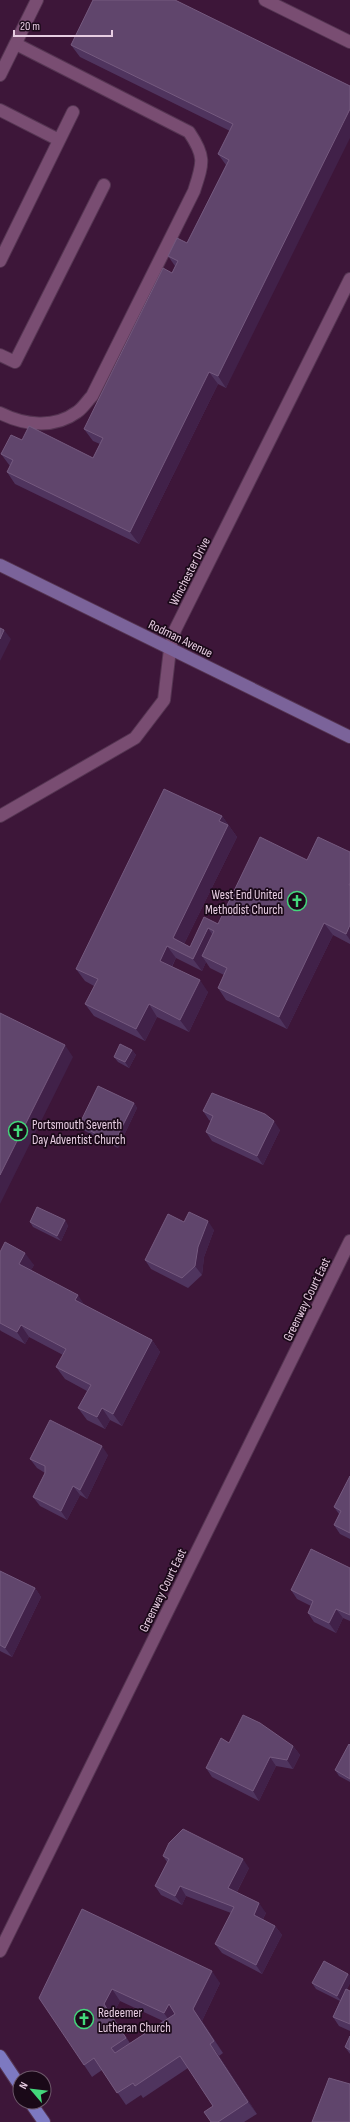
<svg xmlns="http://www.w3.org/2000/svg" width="350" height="2122" font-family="'Sofia Sans Condensed',sans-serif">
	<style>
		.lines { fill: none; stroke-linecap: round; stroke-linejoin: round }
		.lane-casing { stroke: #553552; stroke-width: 14 }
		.street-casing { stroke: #553552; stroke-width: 14 }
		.secondary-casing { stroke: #553552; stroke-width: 14 }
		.primary-casing { stroke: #553552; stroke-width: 14 }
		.lane { stroke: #794d72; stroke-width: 12 }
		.street { stroke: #794d72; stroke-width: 12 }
		.secondary { stroke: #7b639a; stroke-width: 12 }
		.primary { stroke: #7d79c1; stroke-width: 12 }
		.wall { fill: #4f345e; fill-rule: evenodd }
		.shaded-wall { fill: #412149 }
		.building { fill: #60456c; stroke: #755a7f; fill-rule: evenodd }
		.labels { text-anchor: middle; stroke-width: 3.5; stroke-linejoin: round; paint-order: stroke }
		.street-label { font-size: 13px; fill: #e7cde2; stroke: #1a0918 }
		.poi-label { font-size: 13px; fill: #e7cde2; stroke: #1a0918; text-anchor: start }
	</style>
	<rect width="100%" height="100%" fill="#3d1639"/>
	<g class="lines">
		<g class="lane-casing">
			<path id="lane" d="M0,110L59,140
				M0,261L73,112
				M0,355L15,362L104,185
				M0,413C24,425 54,429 77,412C83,408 87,401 92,396L194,191C203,163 206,157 189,132L16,44"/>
		</g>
		<g class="street-casing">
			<path id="street" d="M265,0L350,42
				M0,75L37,0
				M0,816L135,738L164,700L170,649L175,630L350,279
				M0,1951L350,1241"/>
		</g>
		<g class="secondary-casing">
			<path id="secondary" d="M0,565L350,737"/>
		</g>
		<g class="primary-casing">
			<path id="primary" d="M0,2056L20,2086
				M30,2102L44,2122"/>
		</g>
		<use href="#lane" class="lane"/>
		<use href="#street" class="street"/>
		<use href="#secondary" class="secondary"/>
		<use href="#primary" class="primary"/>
	</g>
	<path class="wall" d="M71,45L350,86L226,388L218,384L139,544L15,484L7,472L10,466L1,454L22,440L93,458L100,444L93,441L84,429L172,273L175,266L168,256L187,243L226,165L218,154L230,131L80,57Z
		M222,816L237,837L184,944L190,947L204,917L218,924L307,860L350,852V944L333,935L287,1029L226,1000L218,988L224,975L210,968L206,962L202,971L176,958L172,967L208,992L189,1032L157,1017L145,1041L94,1016L85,1004L94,986L85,981L76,969Z
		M132,1050L136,1055L129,1068L118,1062L114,1057Z
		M134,1103L137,1108L118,1148L83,1130L79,1125Z
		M203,1111L280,1130L263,1165L212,1141L206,1132L211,1121L209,1120Z
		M65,1220L68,1226L61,1241L33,1227L30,1222Z
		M184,1222L214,1230L204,1257L202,1275L188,1288L151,1269L145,1260Z
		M0,1252L34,1265L31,1270L85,1305L152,1340L160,1352L122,1426L110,1420L105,1429L87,1420L78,1408L87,1391L65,1379L56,1367L63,1355L29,1337L25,1344L1,1331L0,1330Z
		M108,1455L87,1499L80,1495L67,1520L40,1506L33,1497L45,1473L37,1468L30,1459Z
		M350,1476V1539L340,1534L334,1525L339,1514L334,1507Z
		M350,1568V1621L343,1618L336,1633L314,1622L308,1613L311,1606L297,1599L291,1590Z
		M0,1571L35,1588L41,1597L12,1657L0,1651Z
		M229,1743L293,1746L300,1755L293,1769L276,1766L259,1801L212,1777L206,1768Z
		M350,1745V1782L339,1776L335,1770Z
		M163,1856L249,1868L237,1892L266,1913L263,1919L275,1926L282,1935L262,1974L222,1953L215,1944L231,1913L186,1896L182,1905L161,1895L155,1886L167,1862Z
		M82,1909L220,1983L202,2021L223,2053L219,2056L257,2114L244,2122H211L213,2106L188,2068L143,2098L141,2095L126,2105L102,2070L92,2077L84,2065ZM120,2001L163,2021L130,2043L112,2016Z
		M348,1974L350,1976V1983L347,1989L350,1991V2031L339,2026L333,2017L340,2001L316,1989L312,1983Z
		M350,2036V2054L345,2047Z"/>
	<path class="shaded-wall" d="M350,109V138L226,388L218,376Z
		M209,372L218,384L139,544L130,532Z
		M4,630L11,639L0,661V639Z
		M222,816L237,837L181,950L173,938L219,821Z
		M324,923L333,935L287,1029L279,1017Z
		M350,925V940L346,934Z
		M208,928L216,940L202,956L206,962L202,971L193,959Z
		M167,946L176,958L168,973L160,961Z
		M200,980L208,992L189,1032L180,1020Z
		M149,1004L157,1017L145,1041L136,1029Z
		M65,1045L73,1057L0,1204V1175Z
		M132,1050L136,1055L129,1068L125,1062Z
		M134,1103L137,1108L118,1148L114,1143Z
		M274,1121L280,1130L263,1165L257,1156Z
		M65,1220L68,1226L61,1241L57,1236Z
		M208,1221L214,1230L204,1257L202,1275L195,1266L198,1247Z
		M25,1253L34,1265L28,1276L19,1264Z
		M78,1295L86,1307L75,1300Z
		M21,1325L29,1337L25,1344L17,1332Z
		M152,1340L160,1352L122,1426L113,1414Z
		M102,1408L110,1420L105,1429L97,1417Z
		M102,1446L108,1455L87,1499L80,1490Z
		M73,1486L80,1495L67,1520L61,1511Z
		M35,1588L41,1597L12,1657L5,1648Z
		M336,1609L343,1618L336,1633L329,1623Z
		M293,1746L300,1755L293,1769L287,1760Z
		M270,1757L276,1766L259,1801L253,1791Z
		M243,1859L249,1868L234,1897L228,1888Z
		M180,1886L186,1896L182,1905L175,1896Z
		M259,1903L266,1913L260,1924L254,1915Z
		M275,1926L282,1935L262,1974L256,1965Z
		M212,1971L220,1983L202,2021L223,2053L193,2009Z
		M348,1974L350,1976V1983L341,2001L337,1996Z
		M112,1989L120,2001L112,2016L134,2050L104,2004Z
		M169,2004L177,2016L172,2025L164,2013Z
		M210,2044L219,2056L257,2114L248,2102Z"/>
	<path class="building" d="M93,0H175L350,86V109L218,376L209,372L130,532L7,472L13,460L1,454L11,435L22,440L29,426L93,458L103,438L84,429L163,268L172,273L178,261L168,256L177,238L187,243L229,160L218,154L233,124L71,45Z
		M0,628L4,630L0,639Z
		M164,789L222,816L219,821L228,825L173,938L190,947L204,917L218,924L260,837L307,860L318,837L350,852V883L349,885H350V925L346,934L324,923L279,1017L218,988L227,968L202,956L214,931L208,928L193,959L167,946L160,961L200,980L180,1020L149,1004L136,1029L85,1004L98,979L76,969Z
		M0,1013L65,1045L0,1175Z
		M120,1044L132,1050L125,1062L114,1057Z
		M98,1086L134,1103L114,1143L79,1125Z
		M212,1093L265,1114L274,1121L257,1156L206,1132L213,1116L203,1111Z
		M37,1207L65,1220L57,1236L30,1222Z
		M189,1212L208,1221L198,1247L195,1266L182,1278L145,1260L168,1214L184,1222Z
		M5,1242L25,1253L19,1264L78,1295L75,1300L152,1340L113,1414L102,1408L97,1417L78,1408L91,1385L56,1367L66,1349L21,1325L17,1332L0,1323V1252Z
		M50,1420L102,1446L80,1490L73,1486L61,1511L33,1497L45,1473V1466L30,1459Z
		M350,1476V1533L334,1525L341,1511L334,1507Z
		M311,1549L350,1568V1615L336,1609L329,1623L308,1613L313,1601L291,1590Z
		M0,1571L35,1588L5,1648L0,1645Z
		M243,1715L260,1723L293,1746L287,1760L270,1757L253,1791L206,1768L221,1738L229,1743Z
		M349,1744L350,1745V1779L335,1770Z
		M183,1829L243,1859L228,1888L259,1903L254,1915L275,1926L256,1965L215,1944L234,1907L180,1886L175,1896L155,1886L169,1859L163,1856L169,1843Z
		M82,1909L212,1971L193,2009L214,2041L210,2044L248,2102L218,2122H211L204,2112L213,2106L180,2056L135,2086L133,2083L117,2093L94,2058L84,2065L39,1998ZM112,1989L164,2013L169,2004L175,2014L115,2053L111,2048L126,2038L104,2004Z
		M324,1961L348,1974L337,1996L312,1983Z
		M346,1989L350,1991V2024L333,2017Z
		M350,2036V2050L345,2047Z
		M329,2078L350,2084V2122H312Z"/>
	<defs>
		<g id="church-ring" transform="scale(1)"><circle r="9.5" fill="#1a0918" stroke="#43d77b" stroke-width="1.5"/><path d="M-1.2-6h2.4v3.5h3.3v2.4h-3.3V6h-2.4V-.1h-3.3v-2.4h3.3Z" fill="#43d77b"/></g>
	</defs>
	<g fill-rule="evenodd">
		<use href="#church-ring" x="297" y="901"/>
		<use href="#church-ring" x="18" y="1131"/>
		<use href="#church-ring" x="84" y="2019"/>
	</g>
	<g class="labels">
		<g class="street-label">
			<text transform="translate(189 571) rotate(-63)" y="5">Winchester Drive</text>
			<text transform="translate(181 638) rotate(26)" y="5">Rodman Avenue</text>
			<text transform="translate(306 1299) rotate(-64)" y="5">Greenway Court East</text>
			<text transform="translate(162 1590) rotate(-64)" y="5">Greenway Court East</text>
		</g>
		<g class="poi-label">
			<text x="283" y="899" text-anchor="end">West End United<tspan x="283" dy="15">Methodist Church</tspan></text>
			<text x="32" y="1129">Portsmouth Seventh<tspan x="32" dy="15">Day Adventist Church</tspan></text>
			<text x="98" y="2017">Redeemer<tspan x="98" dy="15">Lutheran Church</tspan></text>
		</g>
	</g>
	<g transform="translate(32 2090) rotate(298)"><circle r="19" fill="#1a0918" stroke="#6c5769"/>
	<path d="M0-3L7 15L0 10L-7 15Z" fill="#43d77b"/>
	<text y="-6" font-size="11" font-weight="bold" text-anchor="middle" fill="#e7cde2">N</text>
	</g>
	<path d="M14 30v6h98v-6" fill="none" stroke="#e7cde2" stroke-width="2"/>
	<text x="20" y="30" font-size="12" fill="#e7cde2" stroke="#1a0918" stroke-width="3" paint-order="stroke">20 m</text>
</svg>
